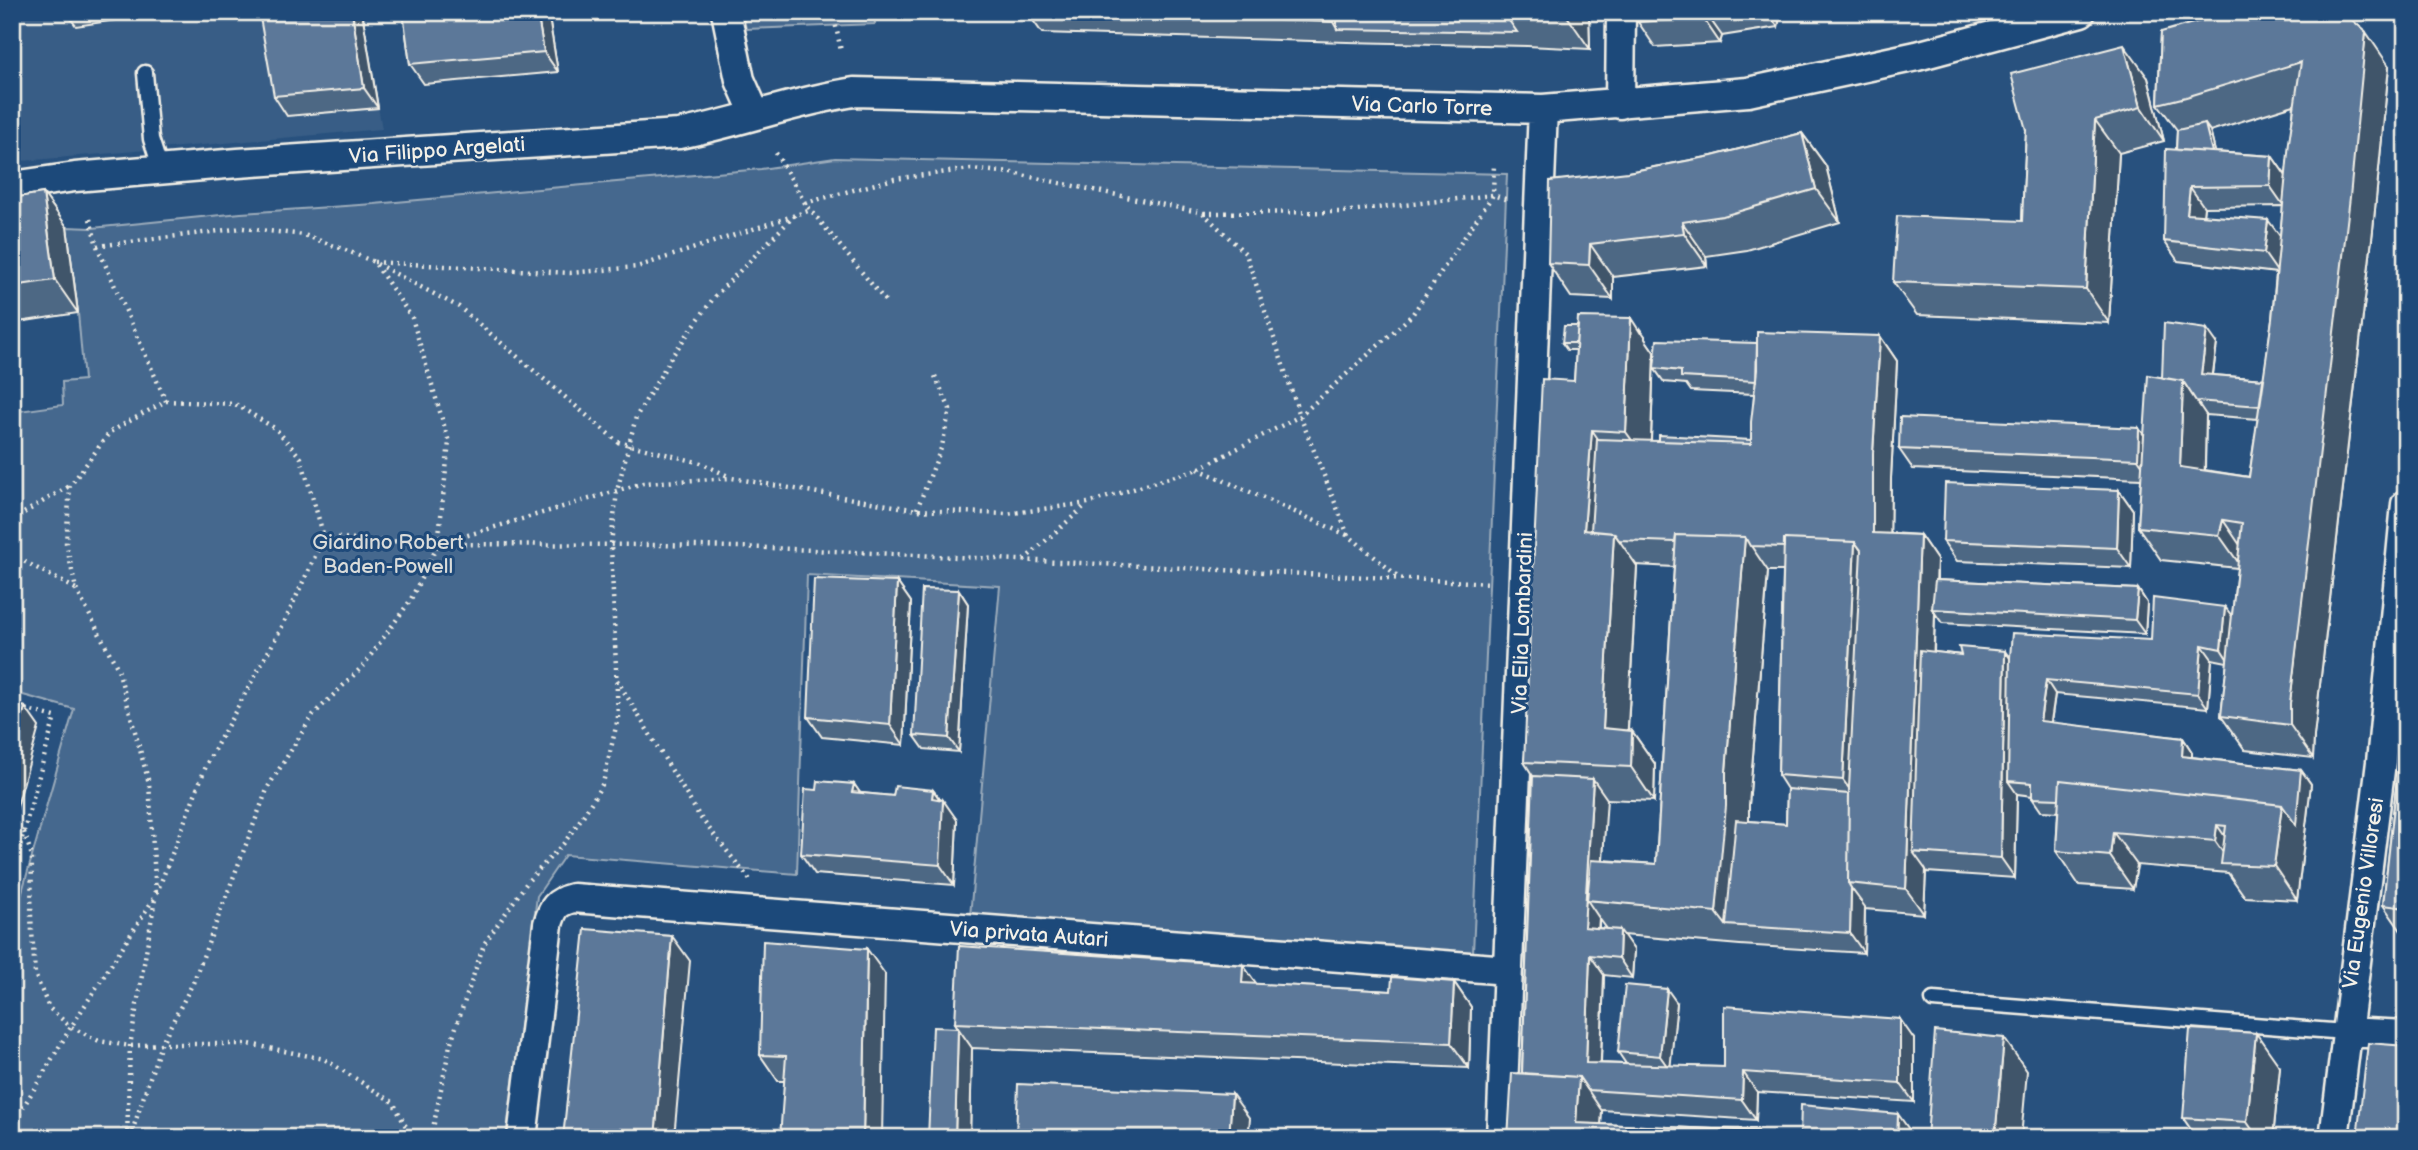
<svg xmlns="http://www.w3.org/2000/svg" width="2418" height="1150" font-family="'Balsamiq Sans',sans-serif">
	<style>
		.built { fill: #375d86 }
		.green { fill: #45688e; stroke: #9cacbb; stroke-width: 2 }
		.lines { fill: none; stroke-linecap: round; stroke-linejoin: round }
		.service-casing { stroke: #f4f1e8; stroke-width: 19 }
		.minor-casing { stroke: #f4f1e8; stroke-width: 33 }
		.path { stroke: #f4f1e8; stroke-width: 4.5; stroke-dasharray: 2 5; stroke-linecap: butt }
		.service { stroke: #1f4a7a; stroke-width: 14 }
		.minor { stroke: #1f4a7a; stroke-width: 28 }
		.wall { fill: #4e6784; stroke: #f4f1e8; stroke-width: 2; fill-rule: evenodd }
		.shaded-wall { fill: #40546b; stroke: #f4f1e8; stroke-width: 2 }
		.building { fill: #5b7899; stroke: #f4f1e8; stroke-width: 2 }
		.labels { text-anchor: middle; stroke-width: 6; stroke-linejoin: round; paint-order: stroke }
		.street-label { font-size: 21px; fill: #f4f1e8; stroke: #1f4a7a }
		.park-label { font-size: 21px; fill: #dadcda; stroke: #1f4a7a }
	</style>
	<rect width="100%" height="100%" fill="#28517e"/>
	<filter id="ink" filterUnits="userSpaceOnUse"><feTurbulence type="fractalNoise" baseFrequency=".0143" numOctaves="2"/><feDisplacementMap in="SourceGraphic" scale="14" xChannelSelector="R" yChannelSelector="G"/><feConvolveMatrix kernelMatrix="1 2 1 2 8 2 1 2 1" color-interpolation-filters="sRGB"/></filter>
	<g filter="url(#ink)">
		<path class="built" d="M12,12H362L382,129L12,162Z"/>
		<path class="green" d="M742,12H874L875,24L746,29Z
			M835,158L1507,174L1473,953L970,916L1000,586L807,575L797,874L565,855L537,896L506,1138H12V927L74,709L12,692V412L63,405L62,382L84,380L78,313L67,227L92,228L241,213L374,204L761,169Z"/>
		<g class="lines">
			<g class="service-casing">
				<path id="service" d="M145,73L151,139L161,170
					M1933,1000L2345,1032"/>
			</g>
			<g class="minor-casing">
				<path id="minor" d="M726,12L740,80L755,114
					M1620,104L1621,12
					M12,186L75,177L238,163L679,134C738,123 794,101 854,92L1543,109L1748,92L1917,56L2081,12
					M2345,1032L2406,1035
					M522,1138L548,924C553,908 556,902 573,898L1508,970
					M1501,1138L1543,109
					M2334,1138L2381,762L2406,504"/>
			</g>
			<path class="path" d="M833,12L841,51
				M776,153L805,203L887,303
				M805,203L894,179L971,169L1012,173L1203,213L1246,254L1300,416L1348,535L1400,578
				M1204,213L1341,212L1493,195L1508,200
				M90,219L97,246L243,228L304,235L343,249L374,262L412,318L449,442L438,544
				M97,246L166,401
				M374,262L570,273L637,267L811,210
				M377,264L459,307L618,442L701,463L730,477
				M166,401L235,404L276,429L301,458L324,537L283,625L208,761L156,895L149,783L118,669L76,589L66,543L70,486L110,432Z
				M1198,469L1347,535
				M917,509L942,446L950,409L935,376
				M12,520L69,486
				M324,537L438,544L661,545L771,548L1491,583
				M12,555L76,589
				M1024,560L1086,505
				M617,680L700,817L750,880
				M12,706L55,717L12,875
				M24,832L32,856L31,917L35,974L49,1008L71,1027L99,1041L130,1046L161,1044H249L324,1059L393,1102L412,1138
				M12,1126L71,1027L156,895
				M127,1138L130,1046L155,899
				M130,1138L161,1044L193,983L268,787L313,715L363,666L410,601L438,544L643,483L732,478L917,510L1006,514L1088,503L1198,469L1300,416L1412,315L1493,195L1494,163
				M431,1138L450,1045L484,944L528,881L564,843L583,816L603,783L618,718L611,544L617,491L636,417L672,356L715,296L795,215"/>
			<use href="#service" class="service"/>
			<use href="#minor" class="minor"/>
		</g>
		<path class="wall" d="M66,12H170L76,26Z
			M362,12L378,108L287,116L274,96Z
			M403,12H548L558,72L424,84L410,64Z
			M1027,12H1589L1590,49L1527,46L1347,42L1042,33Z
			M1638,12H1792L1780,16L1778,27L1722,36L1720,43L1655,47L1638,22Z
			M2161,32L2389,66L2373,230L2314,736L2313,758L2245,750L2221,716L2227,662L2212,659L2208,708L2055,694L2051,723L2183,738L2192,752V757L2301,770L2311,784L2297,900L2245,897L2228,873L2137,865L2133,889L2079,885L2056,851L2058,812L2041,811L2032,798V796L2017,794L2015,878L1927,872L1926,870L1924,914L1865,909V907L1864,953L1740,945L1623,935L1634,950L1632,978L1604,975L1601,1063L1626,1064L1618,1052L1677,1003L1670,1066L1724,1067L1914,1039V1102L1757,1092L1756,1120L1602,1110L1601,1124L1758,1131L1763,1138H1508L1522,1073L1533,776L1524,762L1574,381L1576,350H1567L1562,343L1639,329L1645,336V339L1654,352L1651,441L1751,440L1754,394L1691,391L1686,384L1664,382L1654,368L1757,343L1880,336L1897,361L1891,478L1890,533L1920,535L1937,560V580L2138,589L2147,603L2145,634L1942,623L1935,613L1934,652L1961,655L2010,657L2151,640L2225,607L2232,617L2237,568L2161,560L2138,527L2141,479L1913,469L1899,449L2144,435L2162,378L2217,343L2213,375L2264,379L2272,319L2276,273L2178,261L2164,241L2176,150L2177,130L2158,104ZM2294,105L2286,176L2272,156L2215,152L2210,131ZM2283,206L2280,237L2203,215L2204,207ZM2206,415L2258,419L2249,477L2205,470ZM1636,565L1674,567L1656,864L1603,860L1606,799L1654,801L1655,764L1632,731L1628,730L1637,566ZM1768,571H1783L1778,775L1787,789L1786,824L1749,821V805ZM1599,918L1607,929L1599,928Z
			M2148,78L2164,141L2119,153L2109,323L1917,315L1893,282L2022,221L2026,130Z
			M1802,133L1826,166L1840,222L1747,250L1706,256L1707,266L1613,277V299L1571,297L1548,263L1628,172L1712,156Z
			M43,193L67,227L78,313L12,323V198Z
			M2119,490L2133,510L2131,568L1957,561L1943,541Z
			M897,582L911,602L904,745L822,737L808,717Z
			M959,590L968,604L959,752L924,749L914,735Z
			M2406,698V938L2383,905Z
			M854,784L860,793L893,796L933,790L957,820L954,885L815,874L801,854L817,790Z
			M1243,965L1256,984L1391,991L1454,982L1471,1007L1469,1068L972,1048L970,1138L958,1028L955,1023Z
			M885,974L784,1081H778L760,1055Z
			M2280,1067L2273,1138H2197L2183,1118Z"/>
		<path class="shaded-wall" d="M352,12H362L378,108L364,88Z
			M537,12H548L558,72L544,52Z
			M1245,12H1265L1250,19Z
			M1333,12H1347L1337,29L1333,22Z
			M1567,12H1589L1590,49L1567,16Z
			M1704,12H1705L1722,36L1720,43L1703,18Z
			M1767,12H1777L1780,16L1778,27Z
			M2366,32L2389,66L2373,230L2314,736L2313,758L2290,725V703Z
			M2124,45L2148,78L2164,141L2141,107Z
			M2095,120L2119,153L2109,323L2086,289Z
			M2205,124L2210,131L2220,172L2215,165Z
			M12,130L15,147L12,143Z
			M1802,133L1826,166L1840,222L1816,189Z
			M2272,156L2286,176L2284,206L2270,186Z
			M2190,187L2204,207L2201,234L2187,214Z
			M43,193L67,227L78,313L55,280Z
			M2268,220L2282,239L2278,273L2264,253Z
			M1682,222L1706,256L1707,266L1684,233Z
			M1590,244L1613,277V299L1589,265Z
			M1631,318L1640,332V329L1645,336V339L1654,352L1650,465L1626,432Z
			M2207,329L2217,343L2211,388L2201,374Z
			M1880,336L1897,361L1891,478L1890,558L1873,533V453Z
			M2183,381L2206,415L2204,501L2180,467Z
			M2139,428L2153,448L2152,479L2138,459Z
			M1592,430L1615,464L1610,539L1584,530Z
			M2119,490L2133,510L2131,568L2117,548Z
			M2223,520L2246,554L2243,569L2219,535Z
			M1614,533L1637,566L1626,761L1603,728Z
			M1920,535L1937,560L1935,609H1932L1935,613L1926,853L1913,852L1926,870L1924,914L1906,889Z
			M1745,537L1768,571L1749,805V840L1726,925L1716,912L1726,771Z
			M1855,542L1879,576L1853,794L1843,780Z
			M897,582L911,602L904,745L890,725Z
			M2138,589L2147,603L2145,634L2135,620Z
			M959,590L968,604L959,752L949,738Z
			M2225,607L2235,620L2230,663L2221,649Z
			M2202,645L2212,659L2208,708L2198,694Z
			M2005,651L2019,671L2008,781L2017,794L2015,878L2001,858Z
			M2046,680L2055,694L2049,735L2040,721Z
			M25,707L39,727L12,825V754Z
			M1632,731L1655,764L1654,801L1631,767Z
			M2183,738L2192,752V769L2182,756Z
			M2301,770L2311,784L2297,900L2274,866L2282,805Z
			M1593,779L1607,799L1600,901L1587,900L1599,918L1597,947L1584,927Z
			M854,784L868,804L852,792Z
			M933,790L943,804V800L957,820L954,885L940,865L932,798Z
			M2217,825L2240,858L2231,864L2215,841Z
			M2113,832L2137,865L2133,889L2110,856Z
			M1851,888L1865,907L1864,953L1850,933Z
			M1620,930L1634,950L1632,978L1619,958Z
			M672,936L690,961L674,1138H655Z
			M867,949L885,974L882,1138H863Z
			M1590,955L1604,975L1600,1083L1586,1063Z
			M1243,965L1261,990L1242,983Z
			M1454,982L1471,1007L1469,1068L1451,1043Z
			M1667,989L1677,1003L1670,1070L1660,1056Z
			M1900,1019L1914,1039V1102L1900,1083Z
			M958,1028L972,1048L970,1138H955Z
			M2256,1033L2280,1067L2273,1138H2258L2247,1122Z
			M2004,1038L2027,1071L2021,1138H1995Z
			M1743,1072L1757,1092L1756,1120L1742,1100Z
			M1579,1077L1602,1111L1600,1138L1576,1123Z
			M1232,1094L1250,1119L1248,1138H1229Z
			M1898,1114L1908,1128L1907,1138H1897Z"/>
		<path class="building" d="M259,12H352L364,88L274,96Z
			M403,12H537L544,52L410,64Z
			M1250,12H1333V22L1250,19Z
			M1337,12H1503L1517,32L1337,29Z
			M1503,12H1567V16L1503,13Z
			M1638,12H1704L1703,18L1638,22Z
			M2232,12H2343L2366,32L2350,197L2290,703V725L2221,716L2242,523L2223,520L2219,535L2138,527L2148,375L2183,381L2180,467L2249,477L2272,319L2289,142L2301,62L2186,97L2158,104L2161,32Z
			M2124,45L2141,107L2095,120L2086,289L1893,282L1897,216L2022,221L2026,130L2011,74Z
			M2205,124L2212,152L2176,150L2177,130Z
			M1802,133L1816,189L1723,216L1682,222L1684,233L1590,244L1589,265L1548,263L1550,181L1628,172L1712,156Z
			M2166,149L2272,156L2270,186L2190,187L2187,214L2268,220L2264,253L2164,241Z
			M43,193L55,280L12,286V198Z
			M1578,317L1631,318L1626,432L1592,430L1584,530L1614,533L1603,728L1632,731L1631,767L1524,762L1542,379L1574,381Z
			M2164,323L2207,329L2201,374L2264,379L2260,406L2196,401L2183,381L2162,378Z
			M1564,326H1578L1576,343H1562Z
			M1757,332L1880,336L1873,453V533L1920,535L1906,889L1848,883L1849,788L1861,550L1855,542L1784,539V547L1750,546L1745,537L1676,535L1675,542L1619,540L1614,533L1591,531L1597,439L1751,444V422L1757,370Z
			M1657,340L1757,343L1756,381L1681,377V371L1654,368Z
			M1900,417L2139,428L2138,459L1899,449Z
			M1659,435L1751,440V444L1659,441Z
			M1945,483L2119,490L2117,548L1943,541Z
			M1676,535L1745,537L1726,771V806L1716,912L1587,900L1591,860L1656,864Z
			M1784,539L1855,542L1843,780L1778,775Z
			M814,579L897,582L890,725L808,717Z
			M1935,580L2138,589L2135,620L1932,609Z
			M922,589L959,590L949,738L914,735Z
			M2153,598L2225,607L2221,649L2202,645L2198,694L2046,680L2040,721L2183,738L2182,756L2301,770L2296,825L2282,805L2060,780L2059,799L2032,798V783L2008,781L2010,657L2012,633L2151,640Z
			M1959,647L2005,651L2001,858L1913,852L1920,650L1961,655Z
			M2406,698V908L2383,905Z
			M12,703L25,707L12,754Z
			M1533,776L1593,779L1584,927L1620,930L1619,958L1590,955L1586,1063L1724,1067V1006L1900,1019V1083L1743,1072L1742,1100L1588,1090L1579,1077L1522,1073Z
			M2060,780L2282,805L2274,866L2221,864L2226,826L2217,825L2215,841L2113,832L2110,856L2056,851Z
			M818,781L854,784L852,792L893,796L895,786L933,790L932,798L943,800L940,865L801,854L805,789L817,790Z
			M1787,789L1849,794L1848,883L1851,888L1850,933L1726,925L1736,820L1786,824Z
			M585,929L672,936L655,1138H563Z
			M763,941L867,949L863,1138H780L786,1056L760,1055Z
			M959,946L1243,965L1242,983L1391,991L1392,977L1454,982L1451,1043L955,1023Z
			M1625,985L1667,989L1660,1056L1618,1052Z
			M933,1027L958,1028L955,1138H928Z
			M2190,1029L2256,1033L2247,1122L2183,1118Z
			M1935,1031L2004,1038L1995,1138H1927Z
			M2368,1043L2406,1046V1138H2357Z
			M1512,1073L1579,1077L1576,1123L1758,1131L1759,1138H1508Z
			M1018,1084L1232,1094L1229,1138H1016Z
			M1801,1105L1898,1114L1897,1138H1800Z"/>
	</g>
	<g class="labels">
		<g class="street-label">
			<text transform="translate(1422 106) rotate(2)" y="7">Via Carlo Torre</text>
			<text transform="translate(437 150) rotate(-4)" y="7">Via Filippo Argelati</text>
			<text transform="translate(1522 623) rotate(-88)" y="7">Via Elia Lombardini</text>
			<text transform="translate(2363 893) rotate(-82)" y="7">Via Eugenio Villoresi</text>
			<text transform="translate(1029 934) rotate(4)" y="7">Via privata Autari</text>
		</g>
		<g class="park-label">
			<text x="388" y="549">Giardino Robert<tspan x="388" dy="24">Baden-Powell</tspan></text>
		</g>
	</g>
	<rect width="2418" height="1150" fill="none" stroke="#1f4a7a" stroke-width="42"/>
	<rect x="21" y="21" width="2376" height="1108" fill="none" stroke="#f4f1e8" stroke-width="2.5" filter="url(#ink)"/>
</svg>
